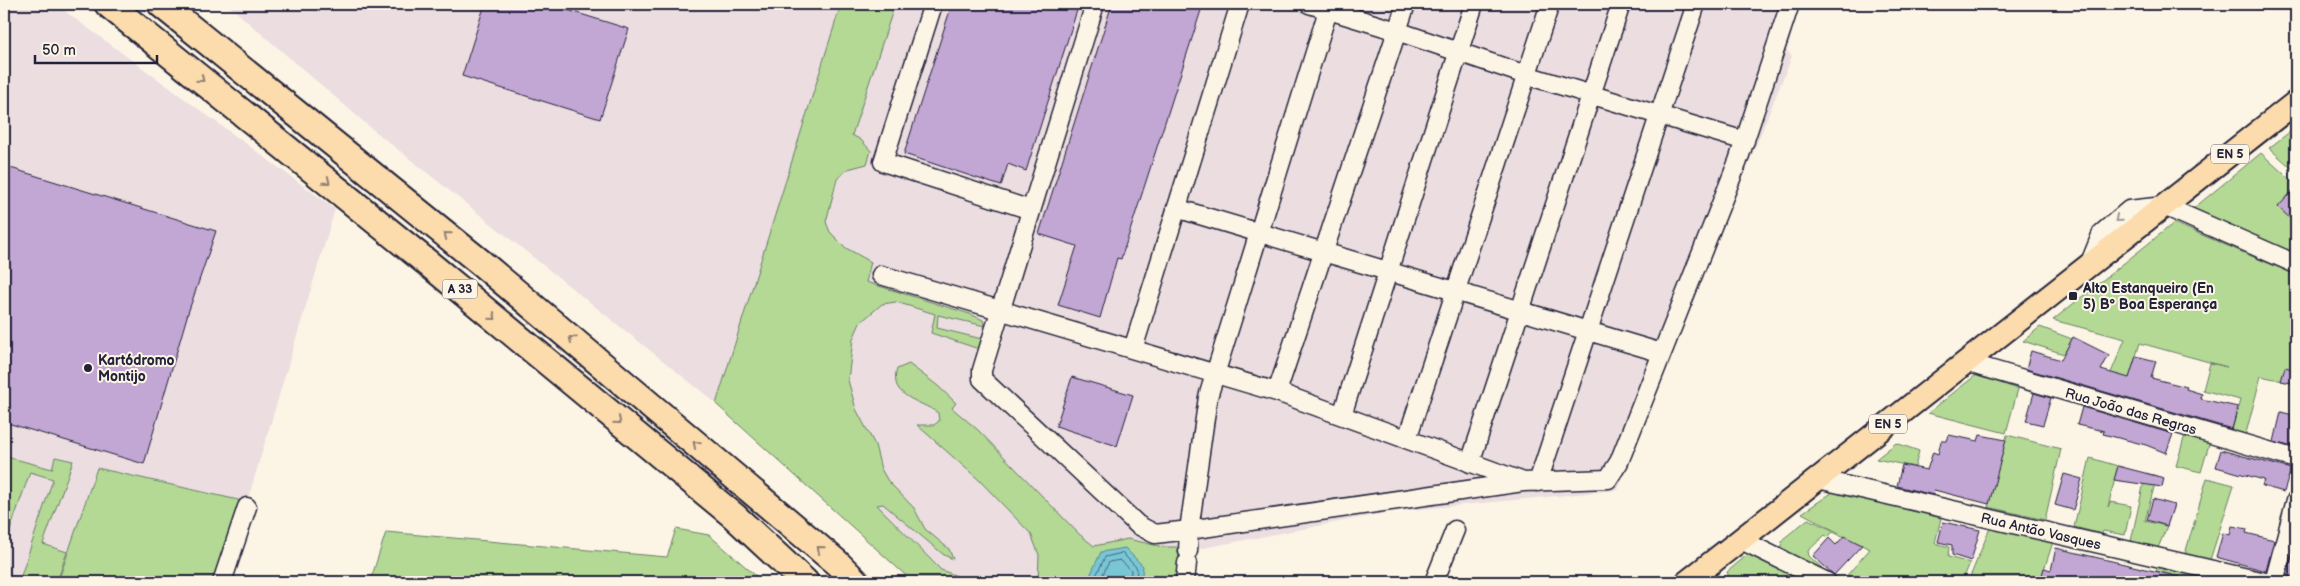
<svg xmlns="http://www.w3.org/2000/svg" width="2300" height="586" font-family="'Balsamiq Sans',sans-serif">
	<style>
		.built { fill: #ebdde0 }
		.green { fill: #b3d994; stroke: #6a7e68 }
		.water { fill: #79c6d6; stroke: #568498 }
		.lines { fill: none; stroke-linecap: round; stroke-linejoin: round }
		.shore { stroke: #456479; stroke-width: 1 }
		.building { fill: #c2a6d4; stroke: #22223b }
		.minor-casing { stroke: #22223b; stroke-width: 21 }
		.major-casing { stroke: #22223b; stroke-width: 26 }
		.highway-casing { stroke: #22223b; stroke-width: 30 }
		.minor { stroke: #fcf5e5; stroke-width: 18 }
		.major { stroke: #fcdcac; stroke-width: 22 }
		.highway { stroke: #fcdcac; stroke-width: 26 }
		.oneway { stroke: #8f7f74 }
		.oneway2 { stroke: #9a9698 }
		.poi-dot { fill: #22223b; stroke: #fcf5e5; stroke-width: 2 }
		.labels { text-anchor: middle; stroke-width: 4; stroke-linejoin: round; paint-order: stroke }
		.shield { fill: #fcf5e5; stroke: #63616e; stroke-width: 1 }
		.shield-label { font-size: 12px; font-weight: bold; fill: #22223b }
		.poi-label { font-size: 14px; font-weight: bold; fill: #22223b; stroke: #fcf5e5; text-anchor: start }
		.street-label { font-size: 14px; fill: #22223b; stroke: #fcf5e5 }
	</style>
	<rect width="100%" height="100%" fill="#fcf5e5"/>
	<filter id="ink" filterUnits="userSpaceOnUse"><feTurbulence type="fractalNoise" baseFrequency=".02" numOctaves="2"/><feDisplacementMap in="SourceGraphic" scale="10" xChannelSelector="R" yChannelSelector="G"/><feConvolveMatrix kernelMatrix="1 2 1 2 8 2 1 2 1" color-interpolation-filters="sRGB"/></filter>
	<g filter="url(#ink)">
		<path class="built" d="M4,4H55L335,209L223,582H4Z
			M227,4H1800L1787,51L1792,56L1618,490L1391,512L1177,553L1173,582H925L721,407L371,128Z"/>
		<path class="green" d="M841,4H895L852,135L861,140L871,151L867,164L848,169L837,179L826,222L830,232L846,248L871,262L866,282L970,314L983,320L985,326L938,315L937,328L982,339L979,349L931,333L935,314L896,302L882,304L860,323L853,339L848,380L856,409L875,445L881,469L888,481L914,508L925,529L949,549L953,559L944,555L883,504L877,505L941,570L973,582H913L716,404Z
			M2296,127V172L2269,148Z
			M2261,153L2296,185V252L2293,255L2196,215L2194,208Z
			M2174,223L2296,275V384L2261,376L2245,437L2231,434L2240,400L2203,390L2210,363L2227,367L2140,343L2122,402L2108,399L2114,382L2108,380L2125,339L2053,320Z
			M2040,327L2072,339L2064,354L2023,341Z
			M909,364L938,386L956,403L952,408L978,430L1079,534L1094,546L1128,539L1163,547H1177L1179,555L1176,582H1038L1039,555L1031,534L979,480L917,425H934L939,421L938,413C920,400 888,397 897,369Z
			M1976,375L2018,389L2006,433L1928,413Z
			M2007,435L2061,449L2045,520L1988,507Z
			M2185,435L2210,441L2201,472L2176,466Z
			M1896,443L1919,451L1915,467L1876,459Z
			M4,456L52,469L55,457L73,461L43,544L67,552L57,582H19L53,479L30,472L4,548Z
			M2090,458L2118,466L2108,507L2110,502L2131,506L2125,535L2103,531L2102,534L2074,527Z
			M97,468L247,502L220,582H58Z
			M2146,473L2157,476L2145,521L2167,526L2158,548L2131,541Z
			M2207,478L2234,485L2210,560L2185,554Z
			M1836,490L1941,518L1935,543L1949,547L1948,557L1970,563L1962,582H1841L1870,549L1833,532L1828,537L1825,535L1808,551L1809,556L1822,568L1819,571L1782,553L1780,549L1783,539L1808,519L1839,533L1802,513Z
			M1990,528L2053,542L2040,582H1968Z
			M676,529L709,535L763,582H427L419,580L418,582H370L386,532L667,557Z
			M1753,550L1818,582H1768L1765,579L1761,582H1731L1727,572Z
			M2157,567L2224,582H2172L2173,575L2156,571Z"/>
		<path class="water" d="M1125,548L1143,566L1141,582H1087L1101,552Z"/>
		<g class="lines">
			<path class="shore" d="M1093,582L1105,557L1122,553L1137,568L1136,582
				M1099,582L1109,562L1120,560L1131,570L1130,582"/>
		</g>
		<path class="building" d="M485,4H548L629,29L600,119L462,76Z
			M952,4H1079L1026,171L1008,164L1001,186L904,154Z
			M1112,4H1203L1121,259L1117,258L1100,318L1058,305L1077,246L1039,234Z
			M4,166L216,231L188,313L144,464L4,422Z
			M2296,187V224L2278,207Z
			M2073,337L2109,355L2101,370L2129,378L2136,356L2156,361L2151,378L2187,387L2186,389L2202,394L2201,399L2238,407L2232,429L2026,369L2031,351L2061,360Z
			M2285,367L2296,370V384L2281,381Z
			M1072,377L1133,395L1117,446L1056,426Z
			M2034,393L2051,398L2043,425L2026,421Z
			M2082,407L2173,434L2166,453L2146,445L2103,434L2104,431L2077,425Z
			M2281,412L2293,415V418L2296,419V448L2274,442Z
			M1949,435L1978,441L1980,435L2006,440L1989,504L1934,490L1933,495L1897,486L1902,465L1927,470L1933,452L1938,454L1941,441H1947Z
			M2221,450L2291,469L2284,492L2262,486L2264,480L2216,467Z
			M2118,466L2164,478L2162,487L2114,480Z
			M2064,474L2082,479L2073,510L2055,505Z
			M2153,499L2174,505L2167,526L2147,520Z
			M1943,522L1980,530L1971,561L1952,555V545L1938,542Z
			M2232,526L2247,529L2246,533L2274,540L2266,571L2216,557L2223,533L2230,535Z
			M1844,536L1862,545L1834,575L1813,556L1829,538L1836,545Z
			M2295,545H2296V578L2287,576Z
			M2056,548L2180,577L2179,582H2040L2044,568L2051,570Z"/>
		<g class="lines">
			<g class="minor-casing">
				<path id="minor" d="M933,4L883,162L1031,210
					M1095,4L982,370V379L1138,525L1155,534L1189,530L1208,397L1330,4
					M1309,4L1397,31L1526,75L1745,141
					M1176,208L1662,353
					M2089,265L2102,233L2129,210L2164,206L2296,264
					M881,275L1277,392L1521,481
					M1133,349L1240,4
					M1965,362L2296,459
					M1277,392L1406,4
					M1342,415L1474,4
					M1407,439L1550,4
					M1470,463L1621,4
					M1818,479L2265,582
					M1538,482L1696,4
					M1741,540L1827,582
					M1188,551L1189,530L1523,482L1608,479L1619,462L1738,161L1790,4
					M222,582L247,507
					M1185,582L1187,563
					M1434,582L1455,530
					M2274,582L2296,500"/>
			</g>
			<g class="major-casing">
				<path id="major" d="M1687,582L2296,102"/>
			</g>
			<g class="highway-casing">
				<path id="highway" d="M108,4L429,264L734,516L805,582
					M161,4L480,262L837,563L856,582"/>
			</g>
			<use href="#minor" class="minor"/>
			<use href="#major" class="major"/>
			<use href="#highway" class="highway"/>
		</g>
		<defs><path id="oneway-chevron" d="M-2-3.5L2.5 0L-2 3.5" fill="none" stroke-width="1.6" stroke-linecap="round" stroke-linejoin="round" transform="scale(1.25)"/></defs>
		<g class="oneway">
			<use href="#oneway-chevron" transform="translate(201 79) rotate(39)"/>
			<use href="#oneway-chevron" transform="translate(327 181) rotate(39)"/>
			<use href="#oneway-chevron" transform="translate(447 235) rotate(-141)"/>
			<use href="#oneway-chevron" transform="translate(493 317) rotate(40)"/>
			<use href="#oneway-chevron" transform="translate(572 339) rotate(-140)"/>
			<use href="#oneway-chevron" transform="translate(618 421) rotate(40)"/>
			<use href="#oneway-chevron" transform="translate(696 444) rotate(-140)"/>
			<use href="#oneway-chevron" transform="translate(820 549) rotate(-140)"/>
		</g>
		<use class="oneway2" href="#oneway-chevron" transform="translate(2118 219) rotate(140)"/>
	</g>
	<g class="poi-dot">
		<rect x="2068" y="291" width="10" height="10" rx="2.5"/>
		<circle cx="88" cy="368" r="5"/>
	</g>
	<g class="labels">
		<g class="shield">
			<rect x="2211" y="144.5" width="38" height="19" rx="4"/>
			<rect x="442.5" y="279.5" width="35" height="19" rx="4"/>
			<rect x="1869" y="414.5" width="38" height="19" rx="4"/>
		</g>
		<g class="shield-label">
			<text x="2230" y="158">EN 5</text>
			<text x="460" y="293">A 33</text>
			<text x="1888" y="428">EN 5</text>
		</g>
		<g class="poi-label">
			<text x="2083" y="293">Alto Estanqueiro (En<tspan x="2083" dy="16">5) Bº Boa Esperança</tspan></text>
			<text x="98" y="365">Kartódromo<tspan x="98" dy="16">Montijo</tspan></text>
		</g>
		<g class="street-label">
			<text transform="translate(2131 411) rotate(16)" y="5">Rua João das Regras</text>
			<text transform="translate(2041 531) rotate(13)" y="5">Rua Antão Vasques</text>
		</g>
	</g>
	<rect width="2300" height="586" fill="none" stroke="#fcf5e5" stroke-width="20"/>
	<rect x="10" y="10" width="2280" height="566" fill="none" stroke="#22223b" stroke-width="2" filter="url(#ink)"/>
	<path d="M35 55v8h122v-8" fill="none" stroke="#22223b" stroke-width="2.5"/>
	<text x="42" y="55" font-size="15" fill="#22223b" stroke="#fcf5e5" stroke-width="4" paint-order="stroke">50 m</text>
</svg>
